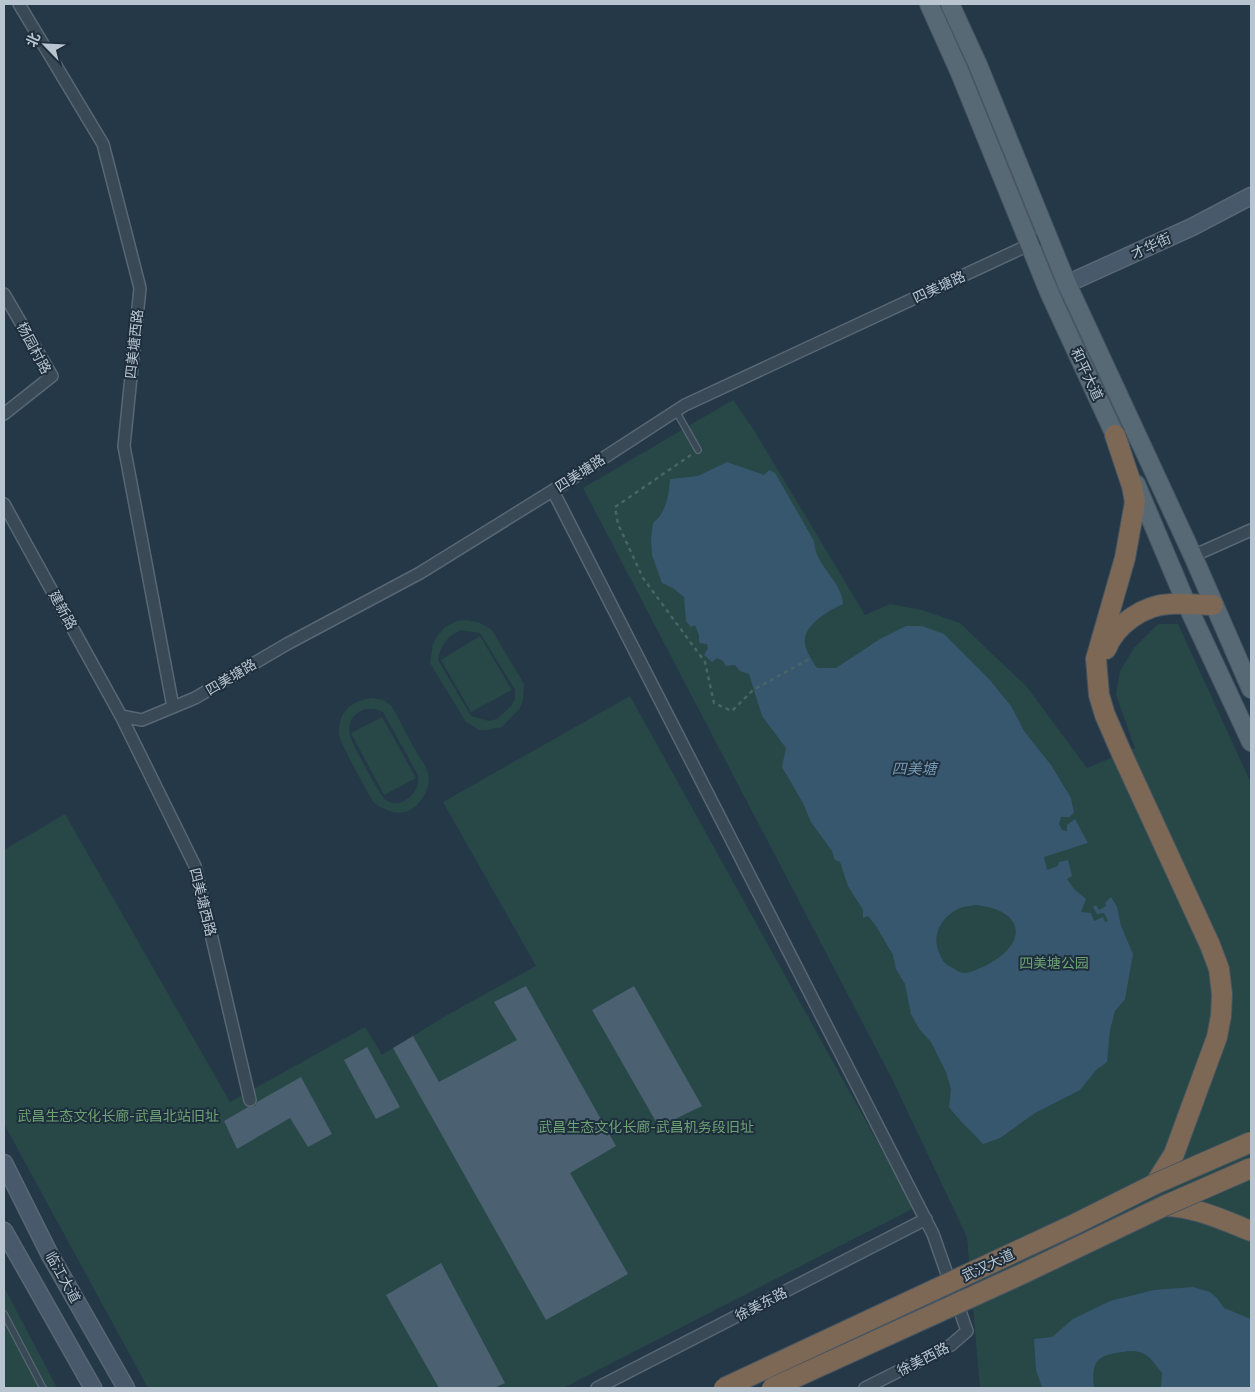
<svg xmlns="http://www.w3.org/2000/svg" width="1255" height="1392" font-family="'Fira Sans','Noto Sans SC',sans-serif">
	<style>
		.green { fill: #274847; fill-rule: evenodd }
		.water { fill: #37576f; fill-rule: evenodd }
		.building { fill: #4b6070 }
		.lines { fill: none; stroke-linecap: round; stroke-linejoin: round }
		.lane-casing { stroke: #586773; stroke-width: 8 }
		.street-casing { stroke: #586773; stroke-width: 14 }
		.secondary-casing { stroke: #586773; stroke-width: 19 }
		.primary-casing { stroke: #465562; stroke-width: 20 }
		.highway-casing { stroke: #445461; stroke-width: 22 }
		.path { stroke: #486565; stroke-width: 2.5; stroke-dasharray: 4 4; stroke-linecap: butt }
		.lane { stroke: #3a4956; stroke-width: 5.5 }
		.street { stroke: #3a4956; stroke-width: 11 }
		.secondary { stroke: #47596a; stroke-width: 16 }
		.primary { stroke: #586976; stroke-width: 18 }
		.highway { stroke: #7d6856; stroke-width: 20 }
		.highway-bridge-casing { stroke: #445461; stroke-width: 22; stroke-linecap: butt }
		.highway-bridge { stroke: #7d6856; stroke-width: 20 }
		.labels { text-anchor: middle; stroke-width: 4; stroke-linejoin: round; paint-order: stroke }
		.street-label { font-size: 14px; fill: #b8c4cf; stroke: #1e2e3c }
		.park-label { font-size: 14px; fill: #6da272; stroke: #1e2e3c }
		.water-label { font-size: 15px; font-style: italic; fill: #7599b5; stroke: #1e2e3c }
	</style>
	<rect width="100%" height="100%" fill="#253847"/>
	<path class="green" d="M733,400L752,427L865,615L890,604L922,610L960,623L1027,687L1087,768L1135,748L1116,695L1120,671L1134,648L1158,624H1178L1251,783V1388H980L967,1237L892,1079L583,488Z
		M467,620L480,623L492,630L524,684L523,700L520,708L502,727L487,730H479L466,722L430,663L433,644L437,636L445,627L456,621ZM461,630L480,633L515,690V699L511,706L497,719L489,721L471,716L438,660C441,645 447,636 461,630Z
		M480,636L512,690L471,712L441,660Z
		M630,696L914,1208L563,1388H148L4,1124V850L65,814L230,1102L365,1027L382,1055L449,1014L536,966L443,802Z
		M371,698L383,700L391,705C400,721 408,737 417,753C421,759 426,766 428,773C432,786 421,806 408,811C396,816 382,809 373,802C367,790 340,744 339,734C338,712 351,701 371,698ZM366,709H375L383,712L418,775C418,779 419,784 417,787C413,798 397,809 386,800C380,796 352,744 350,735C349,732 349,727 350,724C351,716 359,711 366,709Z
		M382,717L416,778L384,795L351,733Z
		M4,1287L57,1388H4Z"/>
	<path class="water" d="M727,462L764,475L769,470L775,473L814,541C815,566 842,581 843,604C830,610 808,622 805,638C803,648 812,660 817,668H836L880,639L906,626H922L944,634L989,679L1011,706L1024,731L1051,765L1071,798L1074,813L1069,817H1061L1059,824L1062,830L1067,831V825L1075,819L1088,843L1044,857L1047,870L1058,866L1059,862L1068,860L1072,876L1067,879L1074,889L1086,899L1081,912L1091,913L1094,921L1103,917L1105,922L1108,921L1104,913L1097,914L1093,907L1096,905L1099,910L1106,906L1105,903L1111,897L1117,907L1121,926L1133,954L1125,999L1115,1011L1110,1030L1107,1062L1096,1070L1080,1090L1035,1113L1000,1138L983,1144C972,1131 959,1121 949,1107L951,1089L946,1072L931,1042L920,1030L911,1014L905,984L896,969L893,955L876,926L868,916L863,918V910L848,886L840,862L835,860L832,851L811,822L803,803L782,767L786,748L762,716L749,674L740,671L735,665L726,666L723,661L717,658L712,662L704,655L708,648L707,644L699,643V635L695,625L691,627L686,621L684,597L673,588L662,583L652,555L651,538L653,523C666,513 669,495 670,479L698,476ZM976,905C1025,910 1029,943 987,965C980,968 973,972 965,973C960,973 956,970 951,967C943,964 941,957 938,950C932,933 943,916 958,909C963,906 971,906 976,905Z
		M1193,1287L1210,1292L1217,1298L1224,1308L1251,1319V1388H1161L1162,1373C1158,1368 1152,1359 1146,1355C1140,1351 1130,1350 1123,1352C1097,1355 1091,1361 1094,1388H1045L1042,1387L1036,1370L1034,1339L1052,1337L1073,1319L1110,1301L1154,1290Z"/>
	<path class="building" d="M526,986L616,1146L570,1173L628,1274L546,1320L393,1048L413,1036L439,1082L517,1040L494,1002Z
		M634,986L702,1106L659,1127L592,1010Z
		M367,1047L400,1107L376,1119L344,1060Z
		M301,1077L332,1134L308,1147L290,1118L237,1149L224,1121L248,1107L255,1106L257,1102Z
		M441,1263L505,1383L494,1388H439L386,1295Z"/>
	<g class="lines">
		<g class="lane-casing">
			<path id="lane" d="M676,411L698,450
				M4,1314L43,1388"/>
		</g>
		<g class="street-casing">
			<path id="street" d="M19,4L103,144L140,288L124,446L173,707
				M4,294L52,376L4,414
				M553,491L933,1234L967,1331L951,1345L865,1388
				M4,504L121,716L195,866L250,1100
				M1193,556L1251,530
				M121,716L142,720L195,698L287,644L420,573L565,483L685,405L1048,236
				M597,1388L926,1219"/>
		</g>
		<g class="secondary-casing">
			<path id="secondary" d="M1049,292L1192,227L1251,196
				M4,1163L50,1255L126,1388
				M4,1231L93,1388"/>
		</g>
		<g class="primary-casing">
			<path id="primary" d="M929,4L960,73L1049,292L1120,446
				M950,4L978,65L1067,284L1193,556L1251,689
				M1136,484L1187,605L1251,742"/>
		</g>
		<g class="highway-casing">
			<path id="highway" d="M1115,435L1132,486L1135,502L1125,558L1096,659L1099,695L1105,715L1122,754L1210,945L1219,969L1222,994L1221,1016L1217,1037L1174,1154L1155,1184
				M1106,649C1116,624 1144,605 1170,604C1184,603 1199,605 1213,605
				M1164,1206C1196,1207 1221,1219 1251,1231"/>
		</g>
		<path class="path" d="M691,455L615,507L618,524L643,578L705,662L714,703L732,711L753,690L811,658"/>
		<use href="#lane" class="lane"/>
		<use href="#street" class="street"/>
		<use href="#secondary" class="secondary"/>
		<use href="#primary" class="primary"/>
		<use href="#highway" class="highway"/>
		<g class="highway-bridge-casing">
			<path id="highway-bridge" d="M724,1388L1075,1224L1155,1184L1251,1142
				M772,1388L1022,1274L1164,1206L1251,1168"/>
		</g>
		<use href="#highway-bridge" class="highway-bridge"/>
	</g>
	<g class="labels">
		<g class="street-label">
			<text transform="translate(1151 246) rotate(-25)" y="5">才华街</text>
			<text transform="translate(939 287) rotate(-25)" y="5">四美塘路</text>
			<text transform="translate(134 344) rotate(-84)" y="5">四美塘西路</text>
			<text transform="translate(34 348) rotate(62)" y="5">杨园村路</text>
			<text transform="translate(1087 374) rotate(65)" y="5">和平大道</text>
			<text transform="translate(580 473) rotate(-33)" y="5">四美塘路</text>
			<text transform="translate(63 610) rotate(61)" y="5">建新路</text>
			<text transform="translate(231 677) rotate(-31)" y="5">四美塘路</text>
			<text transform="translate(203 902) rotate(76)" y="5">四美塘西路</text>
			<text transform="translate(988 1265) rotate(-25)" y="5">武汉大道</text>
			<text transform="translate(63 1277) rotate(61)" y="5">临江大道</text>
			<text transform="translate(761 1304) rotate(-27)" y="5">徐美东路</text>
			<text transform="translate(923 1359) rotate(-27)" y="5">徐美西路</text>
		</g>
		<g class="park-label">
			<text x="1054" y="968">四美塘公园</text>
			<text x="118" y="1121">武昌生态文化长廊-武昌北站旧址</text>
			<text x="646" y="1132">武昌生态文化长廊-武昌机务段旧址</text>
		</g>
		<g class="water-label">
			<text x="914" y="774">四美塘</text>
		</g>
	</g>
	<rect width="1255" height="1392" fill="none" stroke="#b8c4cf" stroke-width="10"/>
	<g transform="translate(45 45) rotate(294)" stroke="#1e2e3c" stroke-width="4" paint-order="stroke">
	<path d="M0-4L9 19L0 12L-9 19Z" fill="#b8c4cf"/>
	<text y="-8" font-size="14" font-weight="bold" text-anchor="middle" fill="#b8c4cf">北</text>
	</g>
</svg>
